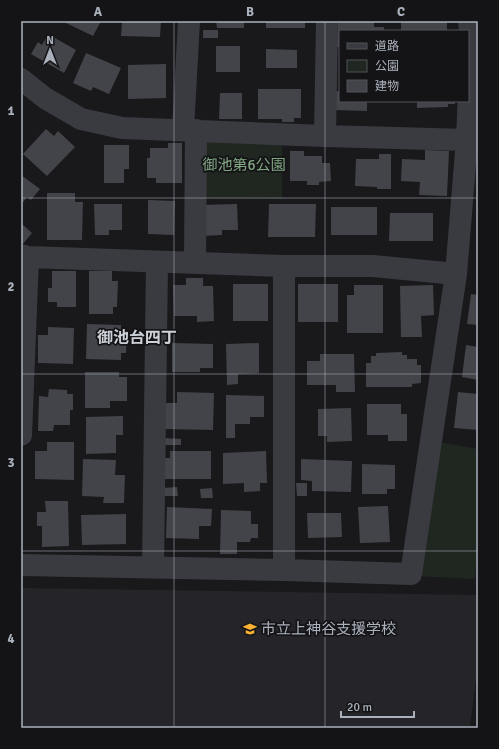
<svg xmlns="http://www.w3.org/2000/svg" width="499" height="749" font-family="Signika,'Noto Sans JP',sans-serif">
	<style>
		.built { fill: #252529 }
		.green { fill: #1f2720 }
		.building { fill: #434449 }
		.lines { fill: none; stroke-linecap: round; stroke-linejoin: round }
		.minor { stroke: #3a3b41; stroke-width: 22 }
		.grid { fill: none; stroke: #abb1bc; stroke-width: 1; stroke-opacity: 0.55 }
		.labels { text-anchor: middle; stroke-width: 3.5; stroke-linejoin: round; paint-order: stroke }
		.park-label { font-size: 15px; fill: #82a783; stroke: #141417 }
		.poi-label { font-size: 15px; fill: #abb1bc; stroke: #141417; text-anchor: start }
		.neighbourhood-label { font-size: 16px; font-weight: bold; fill: #ccd0d7; stroke: #141417 }
		.neatline { fill: none; stroke: #abb1bc; stroke-width: 1.5 }
		.grid-label { font-size: 13px; text-anchor: middle; font-weight: bold; fill: #abb1bc }
	</style>
	<rect width="100%" height="100%" fill="#19191c"/>
	<path class="built" d="M21,588L478,595V663L470,728H21Z"/>
	<path class="green" d="M196,130L282,134V199L196,198Z
		M434,441L478,449V545L475,579L414,576Z"/>
	<path class="building" d="M62,21H101L93,36Z
		M122,21H161L160,37L121,36Z
		M216,21H244V28H217Z
		M266,21H305V28H266Z
		M338,21H374V27H384V31H340V47H337Z
		M401,21H447V31H401Z
		M203,30H218V38H203Z
		M48,34L76,50L64,73L31,54L38,42L42,45Z
		M216,46H240V72H216Z
		M266,49L297,50V68H266Z
		M86,53L121,68L109,94L93,87L91,91L73,83Z
		M166,64V98L128,99V65Z
		M258,89H301V118H294V122H282V119H258Z
		M334,91H340V101H367V111L334,110Z
		M220,93H242V119H219Z
		M417,101H455V104H448V107L417,108Z
		M46,129L54,136L58,131L75,147L47,176L23,154Z
		M168,143H182V183H156V178H147V158H150V148H168Z
		M104,145H129V169H124V183H104Z
		M425,150L449,151L447,196L419,195L420,182L401,181L402,159L425,160Z
		M290,151H304V156H322V163H330L331,181L319,182V185H307V181H290Z
		M379,154H391V189H377V187L355,186L356,159H379Z
		M21,175L40,189L31,200L27,197L21,205Z
		M47,193H75V202H83L82,240H47Z
		M148,200L175,201L174,235L148,234Z
		M94,204H122V230H109V235H95Z
		M237,204L238,230H222V235L201,236L200,205Z
		M269,204H316L315,237H268Z
		M331,207H377V235H331Z
		M390,213H433V241H389Z
		M21,223L32,233L23,244L21,242Z
		M52,271H76V307H57V302H48V288H52Z
		M89,271H112V281H118L117,307H113V314H89Z
		M186,278H203V286H213L214,321L197,322V316H174L173,285H186Z
		M233,284H268V321H233Z
		M298,284H338V322H298Z
		M354,285H383V333H347V295H354Z
		M433,285L434,315L421,316L422,337H401L400,286Z
		M471,294L478,295V325L467,324Z
		M87,324L121,325V332H127L126,353H121V360L86,359Z
		M48,327L74,328L73,364L38,363V335H48Z
		M172,343L213,344V368H200V372H172Z
		M259,343V373L238,374V384L227,385L226,344Z
		M466,345L478,347V380L462,377Z
		M402,352V355H407V359H417V365H421V383L412,384V387H366V363H371V356H376V353Z
		M320,354H354L355,392H336V385H307V361H320Z
		M85,372H119V377H127V401H110V408H85Z
		M49,389L67,390V394H73V410H70V425H54L53,431H38L39,396L48,397Z
		M177,392L214,393L213,430L165,429V403H177Z
		M458,392L478,394V430L454,428Z
		M226,395L264,396V417H250V424H235V438H226Z
		M367,404H401V414H407V441H388V435H367Z
		M351,408L352,441L327,442V436H318V409Z
		M123,416V435H116V453L86,454V417Z
		M163,438L181,439V445H163Z
		M47,442H74V480L35,479V451H47Z
		M170,451H211V479H164V458H170Z
		M266,451L267,483H260V491L244,492V483L223,484V453Z
		M83,459L116,460L115,475H125L124,503H103L104,497L82,496Z
		M301,459L352,461L351,492L312,491V481L301,480Z
		M362,464L395,465V489H387V494H362Z
		M296,483H307V496H297Z
		M177,487L178,496H163V488Z
		M212,488L213,498H201L200,489Z
		M45,501H68L69,546L42,547V526H37V512H46Z
		M388,506L390,542L360,543L358,507Z
		M167,507L212,509L211,526H199V539L166,538Z
		M221,510L251,511V524H258V538H251L250,542H237V554H220Z
		M307,513H341L342,537L308,538Z
		M126,514V544L82,545L81,515Z"/>
	<g class="lines">
		<path class="minor" d="M21,79L45,98L81,119L122,128L325,136L467,140
			M183,130L189,21
			M325,136L327,21
			M21,255L28,257L284,266H373L456,274
			M195,262L196,130
			M284,266V570
			M21,435L28,257
			M21,565L284,570L411,574L456,274L467,140L471,42L469,21
			M153,568L157,263"/>
	</g>
	<path class="grid" d="M174,21V728M325,21V728M21,198H478M21,374H478M21,551H478"/>
	<defs>
		<g id="school-bare" transform="scale(1.08)"><path d="M0-5L7-2L0 1L-7-2ZM-4 1L0 2.5L4 1V4Q0 6-4 4Z" fill="#fab033" stroke="#141417" stroke-width="2.5" paint-order="stroke"/></g>
	</defs>
	<g fill-rule="evenodd">
		<use href="#school-bare" x="250" y="629"/>
	</g>
	<g class="labels">
		<g class="park-label">
			<text x="244" y="170">御池第6公園</text>
		</g>
		<g class="poi-label">
			<text x="261" y="634">市立上神谷支援学校</text>
		</g>
		<g class="neighbourhood-label">
			<text x="137" y="343">御池台四丁</text>
		</g>
	</g>
	<rect width="499" height="749" fill="none" stroke="#141417" stroke-width="44"/>
	<rect x="339" y="30" width="130" height="72" fill="#141417" stroke="#505359"/>
	<rect x="347" y="43" width="20" height="6" fill="#3a3b41" stroke="#505359"/>
	<text x="375" y="50" font-size="12" fill="#abb1bc">道路</text>
	<rect x="347" y="60" width="20" height="12" fill="#1f2720" stroke="#505359"/>
	<text x="375" y="70" font-size="12" fill="#abb1bc">公園</text>
	<rect x="347" y="80" width="20" height="12" fill="#434449" stroke="#505359"/>
	<text x="375" y="90" font-size="12" fill="#abb1bc">建物</text>
	<g transform="translate(50 50)" stroke="#141417" stroke-width="3" paint-order="stroke">
	<path d="M0-3L7 15L0 10L-7 15Z" fill="#abb1bc"/>
	<text y="-6" font-size="11" font-weight="bold" text-anchor="middle" fill="#abb1bc">N</text>
	</g>
	<path d="M341 711v6h73v-6" fill="none" stroke="#abb1bc" stroke-width="2"/>
	<text x="347" y="711" font-size="12" fill="#abb1bc" stroke="#141417" stroke-width="3" paint-order="stroke">20 m</text>
	<rect x="22" y="22" width="455" height="705" class="neatline"/>
	<g class="grid-label">
		<text x="98" y="16">A</text>
		<text x="250" y="16">B</text>
		<text x="401" y="16">C</text>
		<text x="11" y="115">1</text>
		<text x="11" y="291">2</text>
		<text x="11" y="467">3</text>
		<text x="11" y="643">4</text>
	</g>
</svg>
